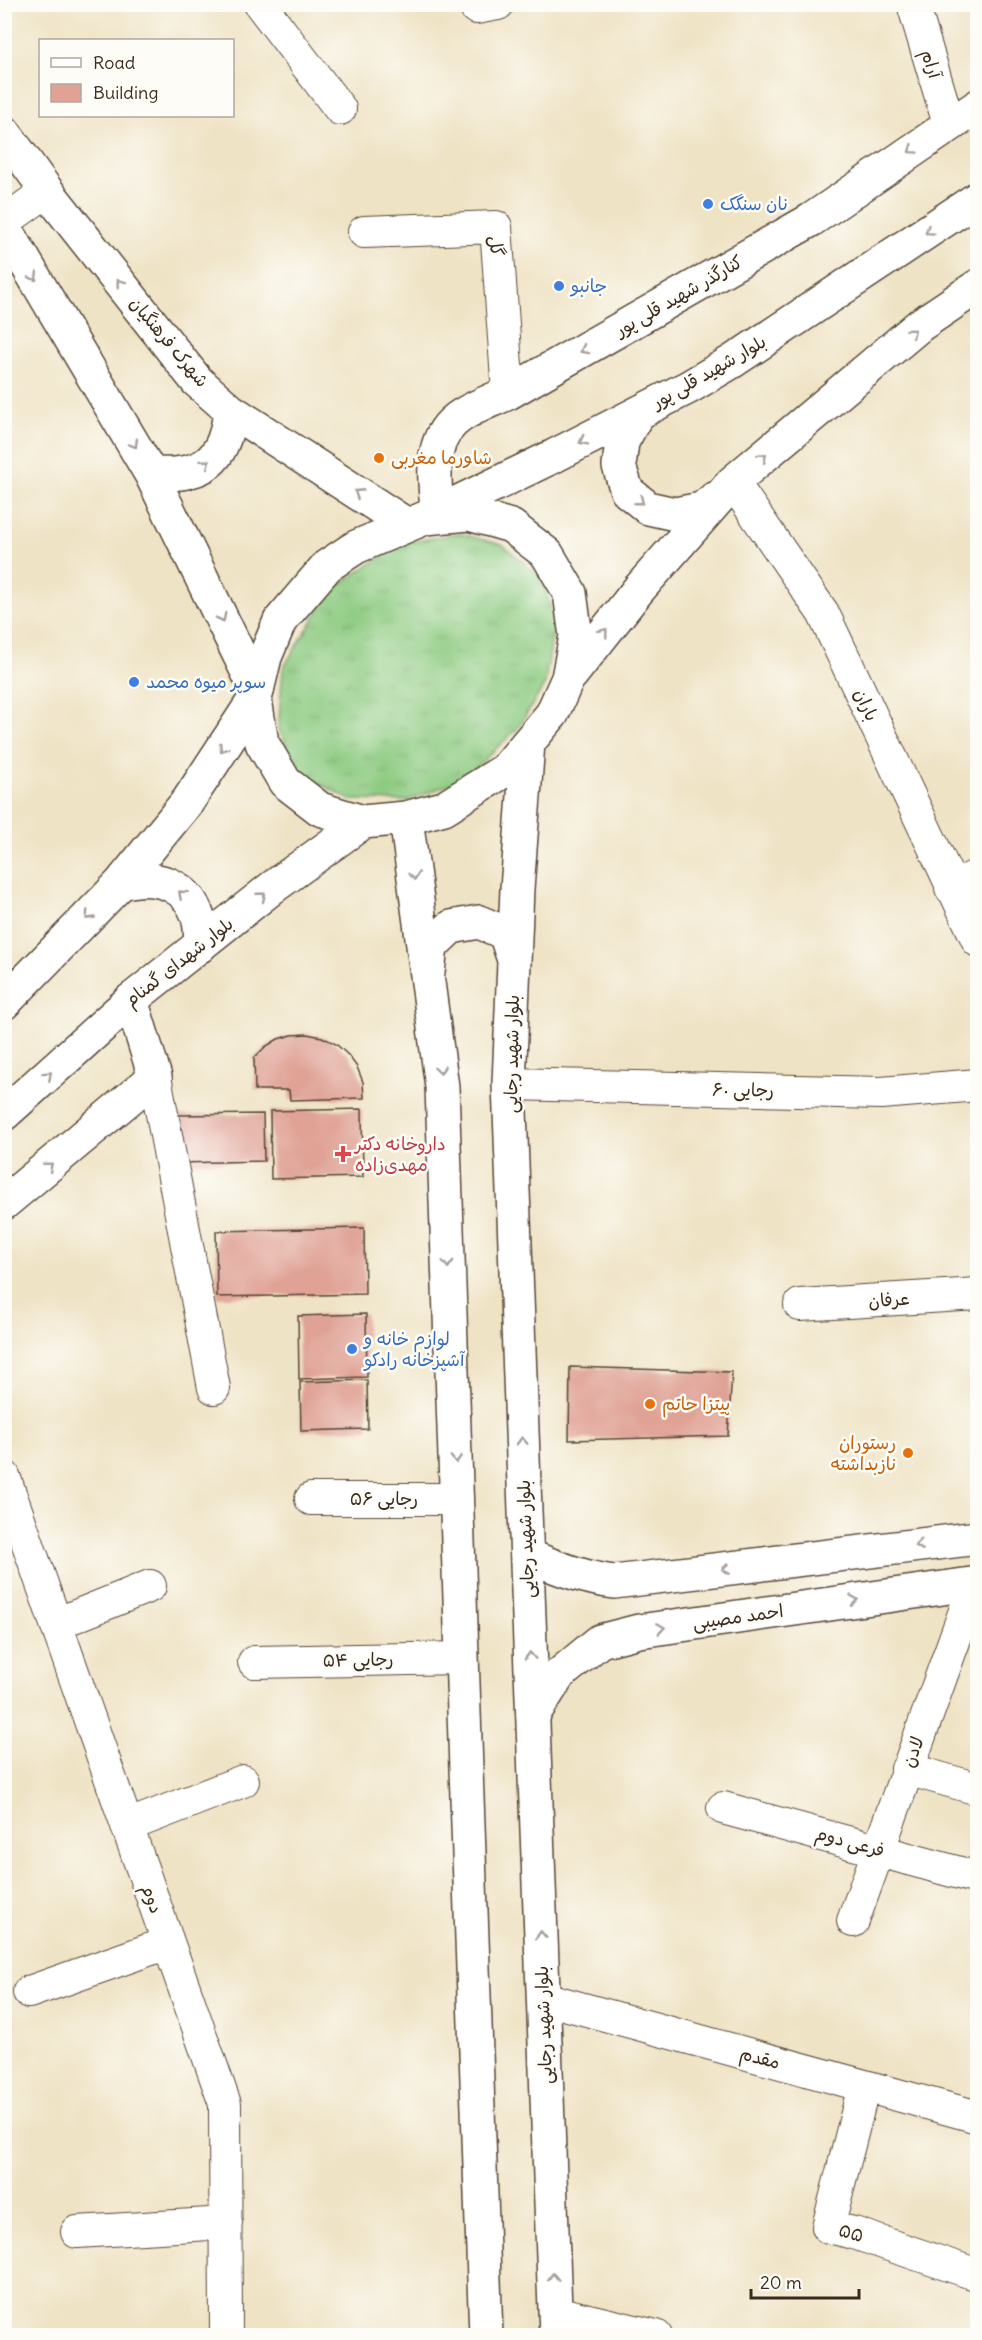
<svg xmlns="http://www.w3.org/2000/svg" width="982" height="2340" font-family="Delius,'Playpen Sans Arabic',sans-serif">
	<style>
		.grass { fill: url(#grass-tufts); stroke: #647a50; stroke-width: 1.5 }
		.building { fill: #e0a295 }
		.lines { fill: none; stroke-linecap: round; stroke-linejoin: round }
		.minor-casing { stroke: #564637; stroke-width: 34 }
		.tertiary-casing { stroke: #564637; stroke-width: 36 }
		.primary-casing { stroke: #564637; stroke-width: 36 }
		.trunk-casing { stroke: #564637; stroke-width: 36 }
		.minor { stroke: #fff; stroke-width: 32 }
		.tertiary { stroke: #fff; stroke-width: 33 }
		.primary { stroke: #fff; stroke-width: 33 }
		.trunk { stroke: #fff; stroke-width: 33 }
		.oneway { stroke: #a79f9a }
		.shop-dot { fill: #3f7fe0; stroke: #fdfcf7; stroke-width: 2 }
		.food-dot { fill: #e8710a; stroke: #fdfcf7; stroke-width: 2 }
		.health-dot { fill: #e0444e; stroke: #fdfcf7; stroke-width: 2 }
		.labels { text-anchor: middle; stroke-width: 5; stroke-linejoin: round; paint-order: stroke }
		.street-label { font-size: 18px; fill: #3b2a1e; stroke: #fdfcf7 }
		.shop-label { font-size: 18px; fill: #366cbe; stroke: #fdfcf7; text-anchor: start }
		.food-label { font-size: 18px; fill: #c56008; stroke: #fdfcf7; text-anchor: start }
		.health-label { font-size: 18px; fill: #be3a42; stroke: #fdfcf7; text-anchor: start }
	</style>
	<defs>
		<pattern id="grass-tufts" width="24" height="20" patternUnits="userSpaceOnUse" patternTransform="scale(1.5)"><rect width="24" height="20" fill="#8dcb81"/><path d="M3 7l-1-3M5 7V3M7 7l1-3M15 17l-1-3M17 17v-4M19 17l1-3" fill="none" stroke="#7bae6f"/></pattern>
	</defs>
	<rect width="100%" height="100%" fill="#fdfcf7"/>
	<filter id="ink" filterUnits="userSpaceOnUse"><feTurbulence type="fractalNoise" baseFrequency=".0167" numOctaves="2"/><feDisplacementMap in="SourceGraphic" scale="12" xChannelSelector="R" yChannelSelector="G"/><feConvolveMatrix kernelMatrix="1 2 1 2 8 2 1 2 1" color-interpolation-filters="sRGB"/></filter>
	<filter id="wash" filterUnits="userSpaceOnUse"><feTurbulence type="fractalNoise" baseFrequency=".008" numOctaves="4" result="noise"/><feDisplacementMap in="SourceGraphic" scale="24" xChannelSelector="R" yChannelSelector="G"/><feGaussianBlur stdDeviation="1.35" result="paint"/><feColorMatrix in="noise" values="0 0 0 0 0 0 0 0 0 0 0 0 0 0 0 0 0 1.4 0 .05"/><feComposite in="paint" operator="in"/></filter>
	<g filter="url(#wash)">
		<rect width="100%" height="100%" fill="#efe3c5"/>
		<path class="grass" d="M458,533L503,545L540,576L555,619L545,684L518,728L465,778L407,801L350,800L302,774L278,728L283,668L332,589L401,544Z"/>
		<g id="blocks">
			<path class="building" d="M307,1034L322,1037L336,1044L348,1055L357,1067L363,1082L364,1098L290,1100L289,1090H255L254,1058L265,1047L278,1039L292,1035Z
				M362,1109L363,1177L271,1179L270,1111Z
				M263,1114L264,1161L179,1163L178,1115Z
				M364,1228L365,1294L217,1297L216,1231Z
				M366,1314L367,1377L299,1379L298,1316Z
				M570,1367L732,1372L728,1436L569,1440Z
				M367,1380L368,1429L301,1431L300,1382Z"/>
		</g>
	</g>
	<g filter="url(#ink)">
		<use href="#blocks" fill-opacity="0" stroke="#564637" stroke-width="1.5"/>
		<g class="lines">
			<g class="minor-casing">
				<path id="minor" d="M260,4L340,109
					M913,4L949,124
					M476,8L498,4
					M4,222L47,191
					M364,232L496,227L508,393
					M733,482L823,613L978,941
					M951,888L978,875
					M155,1077L214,1388
					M509,1084L881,1093L978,1085
					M800,1305L978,1294
					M4,1476L225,2104L226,2336
					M311,1499H457
					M56,1624L150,1586
					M254,1662L462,1658
					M907,1769L978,1789
					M723,1808L978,1878
					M127,1826L243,1781
					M853,1921L975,1583
					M29,1992L168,1943
					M543,1998L978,2117
					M864,2086L828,2227L854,2233L978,2275
					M77,2232L226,2223
					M555,2312L656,2336"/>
			</g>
			<g class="tertiary-casing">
				<path id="tertiary" d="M4,132L47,191L197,381L230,410L407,525
					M4,226L151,474L257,691
					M151,474C202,477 225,463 230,410
					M437,512C435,477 427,437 462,415C476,406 493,400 508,393L811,220L978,106
					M4,1203L155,1077L131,1000
					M527,1555C556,1568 583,1578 614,1582L978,1538
					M533,1715L559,1675L600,1641L639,1631L978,1583"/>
			</g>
			<g class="primary-casing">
				<path id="primary" d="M528,743L517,889L509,1084L556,2336
					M406,818L442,1087L486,2336
					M428,972L431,946L451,927L479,922L505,933L514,960"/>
			</g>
			<g class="trunk-casing">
				<path id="trunk" d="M638,413L622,442L619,466L627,491L648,508L675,514L702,509L714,499
					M438,512L554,456L689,387L733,361L978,198
					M469,514L511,526L547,554L570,593L576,636L568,678L552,714L505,770L444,808L406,818L363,822L320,809L285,782L262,743L255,699L265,657L280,621L327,566L356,547L425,518Z
					M571,675L639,589L733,482L920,325L978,286
					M121,883C169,870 205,896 200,946
					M4,1003L121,883L188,801L255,699
					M4,1114L131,1000L273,887L363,822"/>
			</g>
			<use href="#minor" class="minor"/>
			<use href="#tertiary" class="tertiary"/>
			<use href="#primary" class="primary"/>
			<use href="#trunk" class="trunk"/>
		</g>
		<defs><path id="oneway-chevron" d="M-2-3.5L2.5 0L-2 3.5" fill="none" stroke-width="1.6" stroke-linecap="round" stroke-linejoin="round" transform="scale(1.5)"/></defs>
		<g class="oneway">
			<use href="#oneway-chevron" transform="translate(912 150) rotate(145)"/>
			<use href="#oneway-chevron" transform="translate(929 231) rotate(146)"/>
			<use href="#oneway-chevron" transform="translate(34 277) rotate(59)"/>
			<use href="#oneway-chevron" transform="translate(120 283) rotate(-128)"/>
			<use href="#oneway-chevron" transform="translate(912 332) rotate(-40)"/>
			<use href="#oneway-chevron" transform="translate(584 350) rotate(151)"/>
			<use href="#oneway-chevron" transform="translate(583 441) rotate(153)"/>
			<use href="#oneway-chevron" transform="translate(134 444) rotate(59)"/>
			<use href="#oneway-chevron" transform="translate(763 457) rotate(-40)"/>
			<use href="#oneway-chevron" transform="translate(206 463) rotate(-39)"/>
			<use href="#oneway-chevron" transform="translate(358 493) rotate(-147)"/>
			<use href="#oneway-chevron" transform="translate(640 501) rotate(38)"/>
			<use href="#oneway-chevron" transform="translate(222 618) rotate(64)"/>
			<use href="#oneway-chevron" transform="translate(604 632) rotate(-52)"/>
			<use href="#oneway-chevron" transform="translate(223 748) rotate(123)"/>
			<use href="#oneway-chevron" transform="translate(414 876) rotate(82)"/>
			<use href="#oneway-chevron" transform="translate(182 894) rotate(-138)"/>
			<use href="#oneway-chevron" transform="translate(262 896) rotate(-39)"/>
			<use href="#oneway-chevron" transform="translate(89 916) rotate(134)"/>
			<use href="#oneway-chevron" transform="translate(440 1070) rotate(82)"/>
			<use href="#oneway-chevron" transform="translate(48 1075) rotate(-42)"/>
			<use href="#oneway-chevron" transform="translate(49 1166) rotate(-40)"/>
			<use href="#oneway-chevron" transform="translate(448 1264) rotate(88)"/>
			<use href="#oneway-chevron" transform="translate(522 1441) rotate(-92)"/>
			<use href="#oneway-chevron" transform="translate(456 1459) rotate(88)"/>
			<use href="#oneway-chevron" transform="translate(919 1545) rotate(173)"/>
			<use href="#oneway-chevron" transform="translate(726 1569) rotate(173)"/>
			<use href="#oneway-chevron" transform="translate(854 1600) rotate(-8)"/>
			<use href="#oneway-chevron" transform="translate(661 1628) rotate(-8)"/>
			<use href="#oneway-chevron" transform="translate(530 1656) rotate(-92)"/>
			<use href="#oneway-chevron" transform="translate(541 1935) rotate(-92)"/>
			<use href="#oneway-chevron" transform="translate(553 2277) rotate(-92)"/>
		</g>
	</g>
	<g class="shop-dot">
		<circle cx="708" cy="204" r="6"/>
		<circle cx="559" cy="286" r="6"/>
		<circle cx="134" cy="682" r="6"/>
		<circle cx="352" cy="1349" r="6"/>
	</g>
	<g class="food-dot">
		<circle cx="379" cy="458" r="6"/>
		<circle cx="650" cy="1404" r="6"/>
		<circle cx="908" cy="1453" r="6"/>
	</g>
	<path class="health-dot" d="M340 1145h6v6h6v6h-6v6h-6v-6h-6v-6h6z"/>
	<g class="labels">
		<g class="street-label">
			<text transform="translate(931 64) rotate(73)" y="6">آرام</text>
			<text transform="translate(496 246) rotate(82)" y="6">گل</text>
			<text transform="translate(679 296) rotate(-30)" y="6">کنارگذر شهید قلی پور</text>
			<text transform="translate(169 342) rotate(50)" y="6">شهرک فرهنگیان</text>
			<text transform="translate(709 372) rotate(-30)" y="6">بلوار شهید قلی پور</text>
			<text transform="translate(866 705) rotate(65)" y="6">باران</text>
			<text transform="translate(179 962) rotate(-38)" y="6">بلوار شهدای گمنام</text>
			<text transform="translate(512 1054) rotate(-89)" y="6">بلوار شهید رجایی</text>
			<text transform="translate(743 1090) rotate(1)" y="6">رجایی ۶۰</text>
			<text transform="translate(889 1300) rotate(-4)" y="6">عرفان</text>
			<text x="384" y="1505">رجایی ۵۶</text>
			<text transform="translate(526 1539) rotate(-92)" y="6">بلوار شهید رجایی</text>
			<text transform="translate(738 1617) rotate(-8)" y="6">احمد مصیبی</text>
			<text transform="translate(358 1660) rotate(-1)" y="6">رجایی ۵۴</text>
			<text transform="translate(913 1752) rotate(-70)" y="6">لادن</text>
			<text transform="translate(850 1842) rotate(15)" y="6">فرعی دوم</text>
			<text transform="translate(152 1899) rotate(70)" y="6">دوم</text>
			<text transform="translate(544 2025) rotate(-92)" y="6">بلوار شهید رجایی</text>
			<text transform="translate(760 2058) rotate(15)" y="6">مقدم</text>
			<text transform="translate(851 2233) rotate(16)" y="6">۵۵</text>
		</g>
		<g class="shop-label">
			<text x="720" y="210">نان سنگک</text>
			<text x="571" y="292">جانبو</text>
			<text x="146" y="688">سوپر میوه محمد</text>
			<text x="364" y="1345">لوازم خانه و<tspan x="364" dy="21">آشپزخانه رادکو</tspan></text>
		</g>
		<g class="food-label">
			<text x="391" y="464">شاورما مغربی</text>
			<text x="662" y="1410">پیتزا حاتم</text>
			<text x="896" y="1449" text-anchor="end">رستوران<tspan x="896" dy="21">نازبداشته</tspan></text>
		</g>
		<g class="health-label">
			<text x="355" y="1150">داروخانه دکتر<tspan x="355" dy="21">مهدی‌زاده</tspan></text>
		</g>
	</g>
	<rect width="982" height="2340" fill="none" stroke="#fdfcf7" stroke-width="24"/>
	<rect x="39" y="39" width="195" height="78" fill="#fdfcf7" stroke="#afa8a0" stroke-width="1.5"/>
	<rect x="51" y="58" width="30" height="9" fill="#ffffff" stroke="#afa8a0" stroke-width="1.5"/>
	<text x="93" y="69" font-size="18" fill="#3b2a1e">Road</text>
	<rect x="51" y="84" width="30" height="18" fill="#e0a295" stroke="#afa8a0" stroke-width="1.5"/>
	<text x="93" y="99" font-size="18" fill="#3b2a1e">Building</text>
	<path d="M751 2289v9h108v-9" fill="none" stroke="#3b2a1e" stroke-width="3"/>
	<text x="760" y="2289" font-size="18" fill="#3b2a1e" stroke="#fdfcf7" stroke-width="4.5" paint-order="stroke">20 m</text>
</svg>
